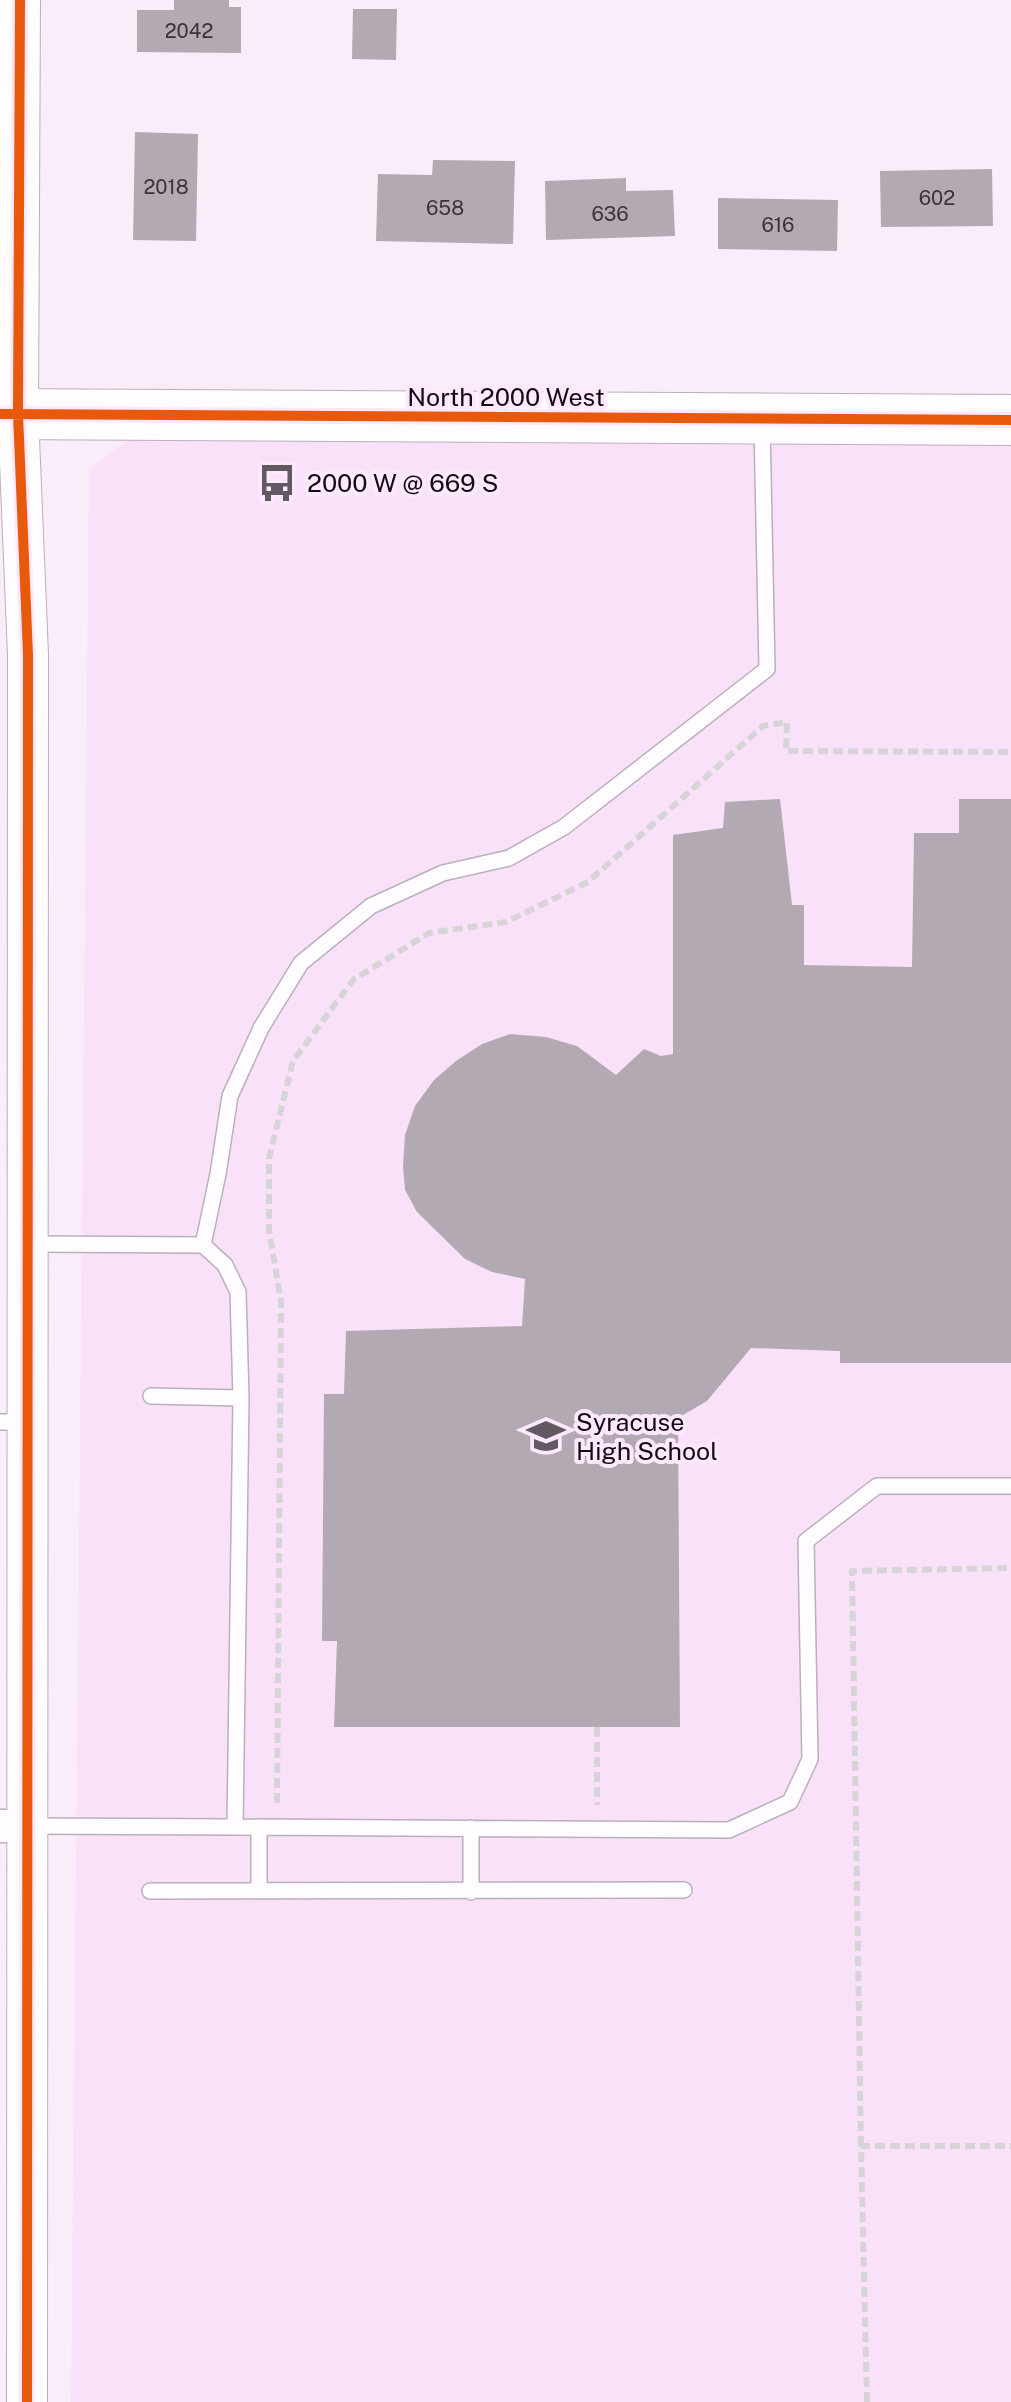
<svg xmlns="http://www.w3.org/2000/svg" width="1011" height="2402" font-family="'Public Sans',sans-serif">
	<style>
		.built { fill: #f9e2f9 }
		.building { fill: #b3a9b3 }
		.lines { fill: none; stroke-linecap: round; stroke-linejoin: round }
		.service-casing { stroke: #bab0ba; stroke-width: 18 }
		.minor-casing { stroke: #bab0ba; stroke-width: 35 }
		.tertiary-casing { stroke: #bab0ba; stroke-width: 42 }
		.primary-casing { stroke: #bab0ba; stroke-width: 52 }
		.path { stroke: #d7d4d7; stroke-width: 6; stroke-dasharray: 10 5; stroke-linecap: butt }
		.service { stroke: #fefcfe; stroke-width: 15 }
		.minor { stroke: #fefcfe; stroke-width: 32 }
		.tertiary { stroke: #fefcfe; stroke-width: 40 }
		.primary { stroke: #fefcfe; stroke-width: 50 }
		.cycleway-casing { stroke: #fde8fd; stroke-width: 16 }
		.cycleway { stroke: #e8590c; stroke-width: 10 }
		.labels { text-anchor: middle; stroke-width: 8; stroke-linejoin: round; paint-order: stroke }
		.number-label { font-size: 20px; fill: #3b323b }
		.street-label { font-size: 25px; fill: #130a13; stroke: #fde8fd }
		.poi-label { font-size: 25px; fill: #130a13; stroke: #fde8fd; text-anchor: start }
	</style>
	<rect width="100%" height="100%" fill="#f8edf8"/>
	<path class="built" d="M135,435L1011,437V2402H71L89,469Z"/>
	<path class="building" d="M174,0H229V7H241V53L137,52V10H174Z
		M353,9H397L396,60L352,59Z
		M135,132L198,134L196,241L133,240Z
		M433,160L515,161L513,244L376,241L378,174L432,175Z
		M992,169L993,226L881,227L880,171Z
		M626,178V191L673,190L675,236L546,240L545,181Z
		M718,198L838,200L837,251L718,249Z
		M780,799L792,905H804V965L912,967L914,833H959V799H1011V1363H840V1351L751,1348L707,1401L678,1418L680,1727H334L337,1641H322L324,1394H344L346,1331L522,1326L525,1279L492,1272L465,1259L417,1212L405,1190L403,1166L405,1135L415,1106L434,1080L456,1061L482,1044L510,1034L546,1037L577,1046L616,1075L644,1049L661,1056L673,1054V835L723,828L725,802Z"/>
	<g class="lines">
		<g class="service-casing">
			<path id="service" d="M762,424L767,669L564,827L509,858L443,873L371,906L301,963L261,1028L230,1096L218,1174L203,1245L225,1265L238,1292L241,1398L235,1827L729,1830L790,1802L810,1759L806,1541L877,1486H1011
				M31,1244L203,1245
				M151,1396L241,1398
				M0,1422H27
				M29,1826L235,1827
				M259,1827V1890
				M471,1828V1892
				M150,1891L684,1890"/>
		</g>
		<g class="minor-casing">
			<path id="minor" d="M0,1826H26"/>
		</g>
		<g class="tertiary-casing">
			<path id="tertiary" d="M20,0L18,414L28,655L27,2402"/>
		</g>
		<g class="primary-casing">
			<path id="primary" d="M0,414L1011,420"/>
		</g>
		<path class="path" d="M597,1727V1805
			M277,1803L281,1302L269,1229V1158L293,1061L353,980L429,933L506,922L588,882L763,726L787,722L786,751L1011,752
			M861,2146L852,1571L1011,1568
			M867,2402L861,2146H1011"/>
		<use href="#service" class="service"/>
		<use href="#minor" class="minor"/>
		<use href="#tertiary" class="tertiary"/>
		<use href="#primary" class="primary"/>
		<g class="cycleway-casing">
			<path id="cycleway" d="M20,0L18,414L28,655L27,2402
				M0,414L1011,420"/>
		</g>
		<use href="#cycleway" class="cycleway"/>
	</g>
	<defs>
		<g id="bus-bare" transform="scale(3)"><path d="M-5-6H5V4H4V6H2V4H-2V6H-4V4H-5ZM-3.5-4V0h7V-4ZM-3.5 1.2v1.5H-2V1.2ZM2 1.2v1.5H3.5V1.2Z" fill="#635963" stroke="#fde8fd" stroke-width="2.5" paint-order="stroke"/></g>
		<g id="school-bare" transform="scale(3)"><path d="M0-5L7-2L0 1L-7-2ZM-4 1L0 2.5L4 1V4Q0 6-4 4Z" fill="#635963" stroke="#fde8fd" stroke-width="2.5" paint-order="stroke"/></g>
	</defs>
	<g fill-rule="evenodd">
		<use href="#bus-bare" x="277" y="483"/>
		<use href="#school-bare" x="546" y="1436"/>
	</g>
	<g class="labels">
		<g class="number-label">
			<text x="189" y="38">2042</text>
			<text x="166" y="194">2018</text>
			<text x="937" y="205">602</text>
			<text x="445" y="215">658</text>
			<text x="610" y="221">636</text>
			<text x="778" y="232">616</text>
		</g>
		<g class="street-label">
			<text x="506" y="406">North 2000 West</text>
		</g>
		<g class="poi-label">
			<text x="307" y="492">2000 W @ 669 S</text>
			<text x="576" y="1431">Syracuse<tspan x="576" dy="29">High School</tspan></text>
		</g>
	</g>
</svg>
